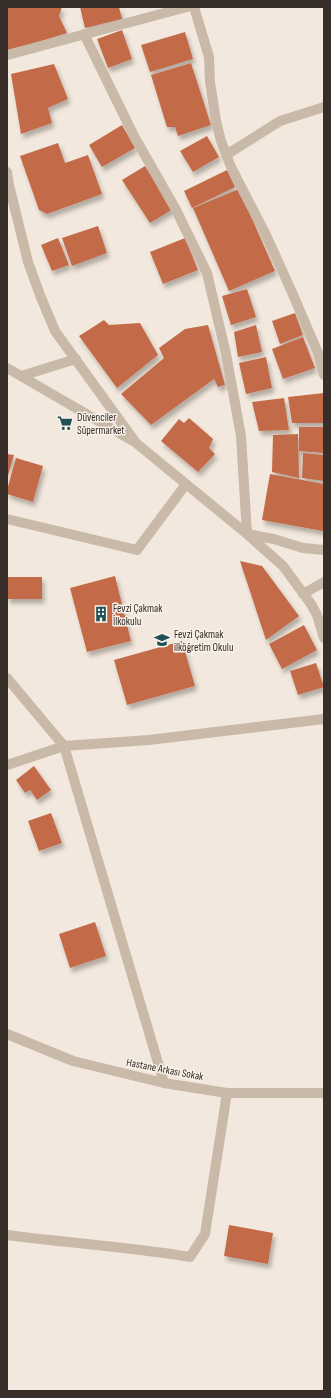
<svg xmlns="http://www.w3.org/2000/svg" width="331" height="1398" font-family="'Sofia Sans Condensed',sans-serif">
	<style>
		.building { fill: #c36b4a; filter: url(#shadow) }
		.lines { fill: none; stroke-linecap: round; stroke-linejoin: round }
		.minor { stroke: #c9b9a9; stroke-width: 10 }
		.labels { text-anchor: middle; stroke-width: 3; stroke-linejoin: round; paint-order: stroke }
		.poi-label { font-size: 11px; fill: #372e29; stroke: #f9f2e9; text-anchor: start }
		.street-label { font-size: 11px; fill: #372e29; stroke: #f9f2e9 }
	</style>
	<defs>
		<filter id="shadow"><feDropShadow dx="2.5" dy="4.5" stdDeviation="2" flood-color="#0004"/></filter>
	</defs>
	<rect width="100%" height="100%" fill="#f2e8dd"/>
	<path class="building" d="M7,7H62L59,16L67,33L7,52Z
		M80,7H119L122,19L85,28Z
		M122,30L132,59L108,68L97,39Z
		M185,32L193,59L150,72L141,45Z
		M191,63L211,125L178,136L175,127H167L151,75Z
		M54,64L68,99L48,108L52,123L21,134L11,74Z
		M122,125L135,148L102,167L89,145Z
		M207,136L219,157L193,172L180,151Z
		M58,143L65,163L88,155L102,194L47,214L39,210L20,156Z
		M145,166L173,209L150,223L122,180Z
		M227,170L235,187L192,208L184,191Z
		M239,189L275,271L229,291L193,208Z
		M98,226L107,253L72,266L62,238Z
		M58,238L69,265L52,271L41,245Z
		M185,238L198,270L163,284L150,252Z
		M247,289L256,317L231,325L222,296Z
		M295,313L303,335L280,344L272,321Z
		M104,320L109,325L140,323L158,355L117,388L79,336Z
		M208,325L225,385L218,387L214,379L151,425L121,394L164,358L159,348L185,329Z
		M256,325L262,352L238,357L234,332Z
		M303,337L315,368L283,379L272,349Z
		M266,357L272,388L246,394L239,363Z
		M324,393V423H292L288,397Z
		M284,398L289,430L259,431L252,402Z
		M189,418L213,439L209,448L215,454L198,472L161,441L179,419L184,423Z
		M299,427H324V453L299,451Z
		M298,434L299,478L272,472L273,435Z
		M303,453L324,455V481L302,478Z
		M7,454L14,455L7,479Z
		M16,458L43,466L33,502L7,494V490Z
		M270,474L324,484L323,531L262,520Z
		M240,561L262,566L299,616L266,640Z
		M115,576L131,641L87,652L70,588Z
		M7,577H42V599H7Z
		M304,625L317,650L282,669L269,644Z
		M182,641L195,686L127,705L114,660Z
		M316,663L324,687L298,695L290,671Z
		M34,766L51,790L37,800L30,790L25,793L16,780Z
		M51,813L62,843L39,851L28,821Z
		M95,922L106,956L70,968L59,934Z
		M229,1225L273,1233L268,1264L224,1256Z"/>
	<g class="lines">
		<path class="minor" d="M194,7L209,57L210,82L216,121L221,141L231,167L266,235L291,290L318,353L324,375
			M84,34L134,136L175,208L207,273L226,354L241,436L247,534L274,539L303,548L324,550
			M7,55L187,7
			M226,155L280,121L324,107
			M7,172L9,185L28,262L40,295L55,331L136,443L247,534L283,566L311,604L317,615L324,638
			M7,368L133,441
			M21,376L76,359
			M7,519L137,550L186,484
			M303,594L324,582
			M7,678L64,746L164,1083
			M7,765L64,746L149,740L324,719
			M7,1034L73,1061L164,1083L227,1093H324
			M7,1235C68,1243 129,1247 190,1257L205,1234L227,1093"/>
	</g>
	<defs>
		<g id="supermarket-bare" transform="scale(1.2)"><path d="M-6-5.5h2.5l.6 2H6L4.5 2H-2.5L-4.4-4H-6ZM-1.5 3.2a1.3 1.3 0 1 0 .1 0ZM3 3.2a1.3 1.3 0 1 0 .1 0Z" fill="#1f5257" stroke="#f9f2e9" stroke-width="2.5" paint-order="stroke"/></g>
		<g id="building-bare" transform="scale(1.2)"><path d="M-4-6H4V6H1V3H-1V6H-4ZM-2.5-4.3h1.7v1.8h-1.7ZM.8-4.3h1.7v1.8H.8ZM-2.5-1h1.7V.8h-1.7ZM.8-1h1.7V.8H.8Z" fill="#1f5257" stroke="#f9f2e9" stroke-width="2.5" paint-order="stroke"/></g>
		<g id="school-bare" transform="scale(1.2)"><path d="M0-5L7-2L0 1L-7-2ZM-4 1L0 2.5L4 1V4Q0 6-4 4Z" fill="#1f5257" stroke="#f9f2e9" stroke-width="2.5" paint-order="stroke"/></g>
	</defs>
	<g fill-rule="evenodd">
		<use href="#supermarket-bare" x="65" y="423"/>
		<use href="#building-bare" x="101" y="614"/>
		<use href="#school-bare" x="162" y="640"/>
	</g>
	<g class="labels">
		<g class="poi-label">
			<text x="77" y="421">Düvenciler<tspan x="77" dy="13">Süpermarket</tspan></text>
			<text x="113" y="612">Fevzi Çakmak<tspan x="113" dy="13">İlkokulu</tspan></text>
			<text x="174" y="638">Fevzi Çakmak<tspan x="174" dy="13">ilköğretim Okulu</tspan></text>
		</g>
		<g class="street-label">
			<text transform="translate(165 1069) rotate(11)" y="4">Hastane Arkası Sokak</text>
		</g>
	</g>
	<rect width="331" height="1398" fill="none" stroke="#372e29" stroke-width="16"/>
</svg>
